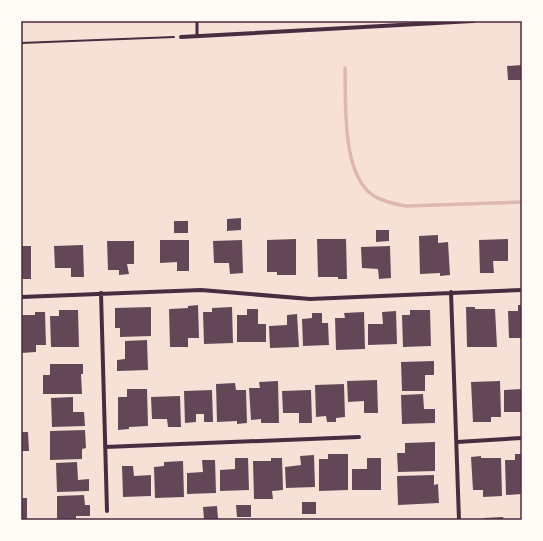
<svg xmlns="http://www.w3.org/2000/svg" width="543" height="541" font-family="'Space Grotesk',sans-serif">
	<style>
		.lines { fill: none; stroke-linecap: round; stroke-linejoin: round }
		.stream { stroke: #dcb8b0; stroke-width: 3.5 }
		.building { fill: #644757 }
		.path { stroke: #4a2c40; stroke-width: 2 }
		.service { stroke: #4a2c40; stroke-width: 3 }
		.minor { stroke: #4a2c40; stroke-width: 4 }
		.neatline { fill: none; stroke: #4a2c40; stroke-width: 1.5 }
	</style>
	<rect width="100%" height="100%" fill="#f7e1d7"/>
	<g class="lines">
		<path class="stream" d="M345,68C346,102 341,175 374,196C384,202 395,204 406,206L522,202"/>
	</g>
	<path class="building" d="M522,65V80H508L507,66Z
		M241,218V230L227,231V219Z
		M174,221H188V233H174Z
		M376,230H389V241L376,242Z
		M438,235V243L448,242L450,275L440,276V273L420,274L419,236Z
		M296,239V275H277V272H267V240Z
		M317,239H346L347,279H338V277H318Z
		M508,239V261H493L494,273H480L479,240Z
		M160,240H189V271H177V262L160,263Z
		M242,240L243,273L230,274L229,263H214L213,241Z
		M107,241H134V264H127L129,274L119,275V270H108Z
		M83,245L84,277H71V268H55L54,246Z
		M21,246H31V279H23L21,277Z
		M390,246L391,278L379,279L378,269L362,268L361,247Z
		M198,305L199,338H188V347H170L169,309L188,308V306Z
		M518,305H522V338H509L508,311H518Z
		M151,307V336L120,337V328H115V308Z
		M232,307L233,343L204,344L203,312H212V308Z
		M466,307H475V309H495L497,347H467Z
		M247,309H258V324H266V342H237V315H247Z
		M59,310H78L79,347H51L50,316H59Z
		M410,310H430L431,346L403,347L402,315H410Z
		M396,311L397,344L368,345V324H383L382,312Z
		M35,312H45L46,345H36V352L21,353V315H35Z
		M364,312L365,349L336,350L335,318H345L344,313Z
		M312,313H322V323H328L329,345L303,346L302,319L312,318Z
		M297,314L299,347L270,348L269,326L287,325V315Z
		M147,340L148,370L117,371V360L125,359V341Z
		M434,361V375H425V391H402L401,362Z
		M50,364H83V374H81L82,394H43V375H50Z
		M377,380L378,413H364V401L348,402L347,381Z
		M278,381L279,423H261V419L251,420L249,388H260L259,382Z
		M500,381L501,417H491V422H473L471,382Z
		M235,383L236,390H246L247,423L237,424V421L217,422L216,384Z
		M344,384L345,417L336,418V422H327L326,416L316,417L315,385Z
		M127,389H147L148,426L129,427V429L118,430V397H127Z
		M522,389V412H504V390Z
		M212,390L213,422H204V414H196V422L185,423L184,391Z
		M311,390L312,423H299V413H283L282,391Z
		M423,394L424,409H435V423L402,424L401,395Z
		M180,396L181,427H168L167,419H152L151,397Z
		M73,397V412H84L85,426L52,427L51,398Z
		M85,430L86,448L82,449V459L50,460V431Z
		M21,432H28L29,451H21Z
		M435,442V471L398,472L397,453H405V443Z
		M328,454H348V490L319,491V459H328Z
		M515,454H522V494L506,495L505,460H515Z
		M314,455L315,487L286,488L285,467L301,465L300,456Z
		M481,456V458H501L502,496L483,497V490H473L471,457Z
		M235,458H248L249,490L220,491V470L235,469Z
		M271,458H282L283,490L272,491L273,499H254L253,461H271Z
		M367,458H381V490H352V469H367Z
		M202,460H215L216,493L187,494V473L203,472Z
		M183,461L184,497L155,498L154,467L164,466V462Z
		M77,462L78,480L89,479V491L57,492L56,463Z
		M122,466H133L134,476L151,475V496L123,497Z
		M434,475V485L438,484L439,503L398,505L397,476Z
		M84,495L85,505H90V516H76V520H57V496Z
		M21,498H27V520H21Z
		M302,502H316V514H302Z
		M236,505H251V517H237Z
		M217,506L218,519H204L203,507Z
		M503,517L504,520H484V518Z"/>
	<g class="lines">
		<path class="path" d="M21,43L174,37"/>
		<path class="service" d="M197,21V36"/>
		<path class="minor" d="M181,37L473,21
			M451,292L459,520
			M101,293L107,511
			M21,297L201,290L310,299L522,290
			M457,442L522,438
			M105,447L359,437"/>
	</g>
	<rect width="543" height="541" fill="none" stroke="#fffaf5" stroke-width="44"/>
	<rect x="22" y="22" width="499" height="497" class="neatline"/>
</svg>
